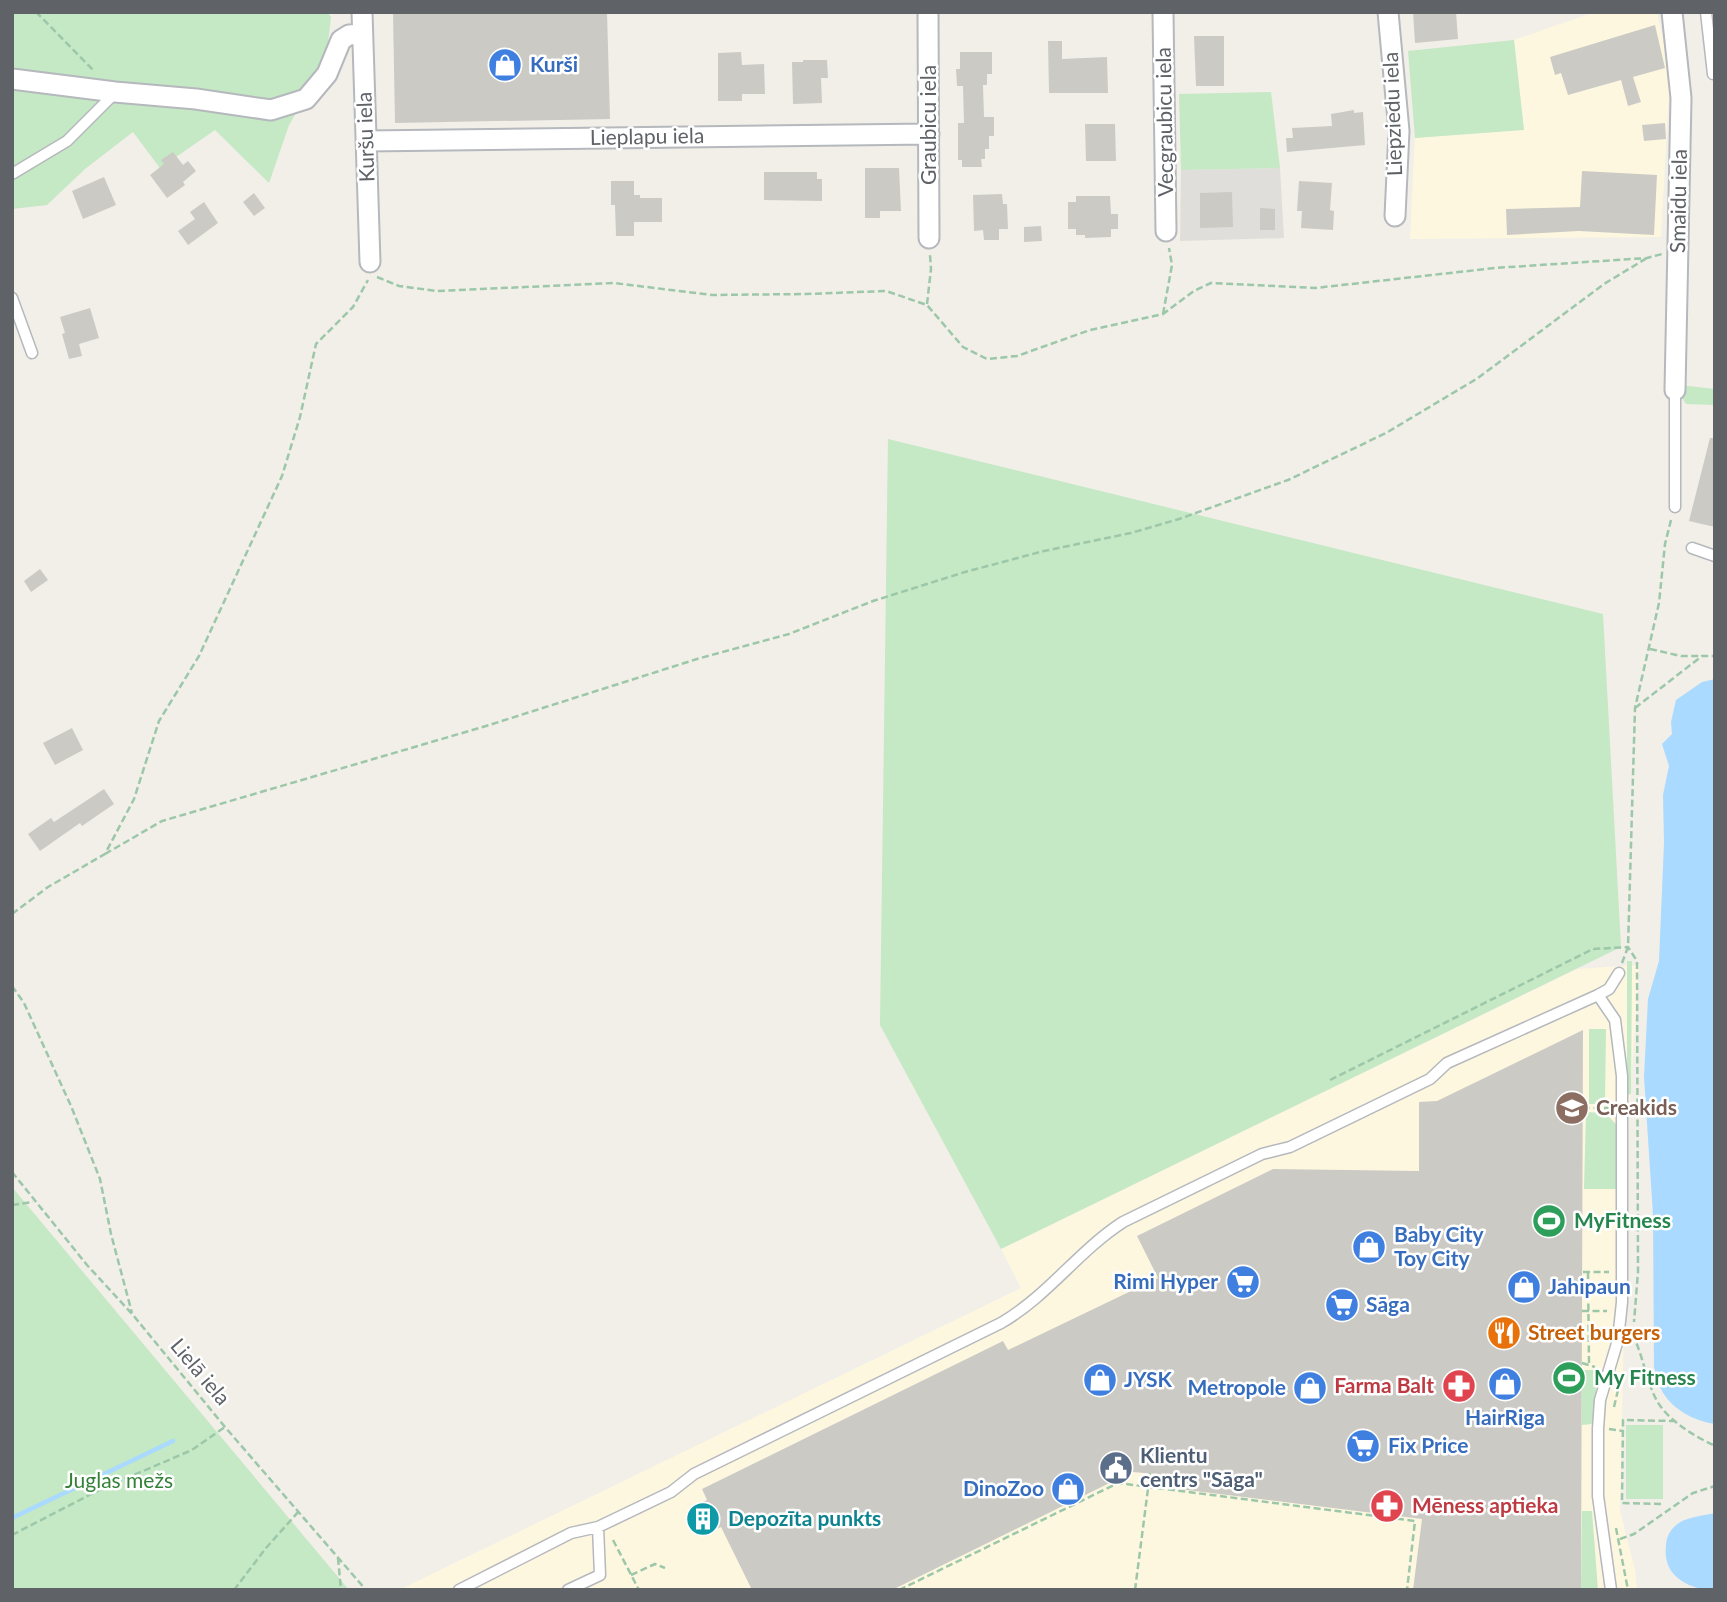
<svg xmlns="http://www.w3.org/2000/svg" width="1727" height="1602" font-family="Lato,sans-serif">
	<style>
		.commercial { fill: #fef7e0 }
		.industrial { fill: #e0deda }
		.green { fill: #c5e8c5 }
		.water { fill: #aadaff }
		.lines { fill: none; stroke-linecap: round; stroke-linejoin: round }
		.stream { stroke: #aadaff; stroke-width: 4.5 }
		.building { fill: #cccac5 }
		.lane-casing { stroke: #b5b8bc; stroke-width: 13 }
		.street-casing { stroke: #b5b8bc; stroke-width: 23 }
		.path { stroke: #9cc7a9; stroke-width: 2.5; stroke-dasharray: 7 3.5; stroke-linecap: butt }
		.lane { stroke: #fff; stroke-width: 10 }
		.street { stroke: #fff; stroke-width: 19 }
		.labels { text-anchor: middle; stroke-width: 5; stroke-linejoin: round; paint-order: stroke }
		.shop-label { font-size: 21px; font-weight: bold; fill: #366cbe; stroke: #fff; text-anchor: start }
		.street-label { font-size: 21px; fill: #5f6368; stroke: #fff }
		.education-label { font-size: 21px; font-weight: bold; fill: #785e54; stroke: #fff; text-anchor: start }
		.leisure-label { font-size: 21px; font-weight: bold; fill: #27864d; stroke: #fff; text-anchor: start }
		.food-label { font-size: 21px; font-weight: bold; fill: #c56008; stroke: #fff; text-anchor: start }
		.health-label { font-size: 21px; font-weight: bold; fill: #be3a42; stroke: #fff; text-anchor: end }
		.service-label { font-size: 21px; font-weight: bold; fill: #4e5e75; stroke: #fff; text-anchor: start }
		.park-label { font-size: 21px; fill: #348238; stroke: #fff }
		.culture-label { font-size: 21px; font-weight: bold; fill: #0d838f; stroke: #fff; text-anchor: start }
	</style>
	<rect width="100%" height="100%" fill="#f1efe8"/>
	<path class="commercial" d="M1595,12H1657L1670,73L1661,237L1410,239L1415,138L1524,129L1514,40Z
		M1639,965L1628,1129L1620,1511L1635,1570L1637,1590H399L1021,1288L1001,1249L1577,969Z"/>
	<path class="industrial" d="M1280,168L1284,238L1180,241L1181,170Z"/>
	<path class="green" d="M12,12H327L331,17L326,61L289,125L269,183L215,130L160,168L133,132L85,169L47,205L12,209Z
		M1514,40L1524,130L1415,138L1408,51Z
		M1271,92L1280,168L1181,170L1179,94Z
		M1679,385L1715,389V405L1686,404L1678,391Z
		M888,439L1603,614L1621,947L1001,1249L880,1025Z
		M1627,961H1632L1631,1094L1627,1095Z
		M1589,1029H1606L1605,1104H1589Z
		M1586,1112L1605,1113L1617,1125V1189H1584Z
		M12,1187L349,1590H12Z
		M1582,1370H1595L1598,1374L1592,1424L1582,1425Z
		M1626,1425H1663V1499H1626Z
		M1582,1511H1592L1598,1590H1581Z"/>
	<path class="water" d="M1715,679V1424C1694,1421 1671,1409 1661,1389C1657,1383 1656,1374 1654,1367L1653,1215L1644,1077L1648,999L1659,961L1664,843L1663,795L1669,766L1662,744L1672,734L1671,722L1676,700L1702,682Z
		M1715,1513V1590C1689,1590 1662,1576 1666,1546C1666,1539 1669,1532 1674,1527C1683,1517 1702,1516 1715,1513Z"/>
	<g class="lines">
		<path class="stream" d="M12,1518L173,1441"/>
	</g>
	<path class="building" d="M393,12H607L610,119L395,123Z
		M1413,12H1456L1458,39L1415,43Z
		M1655,25L1665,68L1633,77L1641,102L1628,106L1621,80L1568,95L1561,73L1555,75L1550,57Z
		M1194,36H1224V86H1196Z
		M1048,41H1062V59L1107,57L1108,93H1049Z
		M741,52L742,65L764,64L765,94H742V101H718V53Z
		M960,52H992V74H987V85H983L984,117H994V136H989V149H985V159H981L982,167H962V160H958V123H964L963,86H957L956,69H960Z
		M803,60H827L828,78H821L822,103L793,104L792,62H803Z
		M1354,110V113L1363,112L1365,145L1287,152L1286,138H1293L1292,128L1332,126L1331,114Z
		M1665,123L1666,139L1644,141L1642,125Z
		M1085,124H1115L1116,161H1086Z
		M173,152L183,165L188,161L196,171L183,182L185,185L167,198L150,175L164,164L161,160Z
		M865,168H899L901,211H880V218H865Z
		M1582,171L1657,175L1654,235L1579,231L1507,235L1506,209L1580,207Z
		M764,172H817V179H822V201L764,200Z
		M104,177L116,205L83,219L72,191Z
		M611,181H634V195H640V198H662V222H634V236H616L615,205H611Z
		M1299,181L1332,183L1330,210L1334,211L1333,230L1301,228L1302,211H1297Z
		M1232,192L1233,227L1200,228V193Z
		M254,193L265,208L254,216L243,202Z
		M1002,194L1003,204H1007L1008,229H999V240H984L983,230L974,231L973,195Z
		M1076,196H1110L1111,214H1118V229H1111V237L1085,238V235H1076V229H1068V202H1076Z
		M204,202L218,223L188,245L178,231L195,219L190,212Z
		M1260,208L1275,209V230H1260Z
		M1041,226L1042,241L1024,242V227Z
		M90,308L99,338L79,344L82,356L69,359L62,334L65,333L60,317Z
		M1710,438H1715V527L1689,521Z
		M40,569L48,580L31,592L24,581Z
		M72,728L83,750L55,765L43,743Z
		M104,789L114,804L82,826L80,823L40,851L28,834L51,818L54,822Z
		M1583,1030L1581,1590H1413L1422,1519L1155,1486L1157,1474L1132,1472L892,1590H752L721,1527L703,1535L690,1508L707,1500L702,1489L1003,1341L1008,1350L1158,1278L1137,1236L1273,1169L1419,1171V1102L1437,1101Z"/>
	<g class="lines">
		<g class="lane-casing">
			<path id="lane" d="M1706,12L1713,74H1715
				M12,174L67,141L115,93
				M12,298L32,353
				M1675,507V390
				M1692,548L1715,556
				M1598,995L1609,989L1619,973
				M459,1590L571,1533L598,1527L671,1492L694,1474L1001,1323C1049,1295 1077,1252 1123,1222L1262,1154L1290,1147L1430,1079L1447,1063L1598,995L1615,1020L1622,1076V1302L1618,1340L1600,1400L1598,1429V1496L1611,1590
				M568,1590L600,1575L598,1527"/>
		</g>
		<g class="street-casing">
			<path id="street" d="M362,12L370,262
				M928,12L929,238
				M1163,12L1166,231
				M1388,12L1399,131L1395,216
				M1672,12L1681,98L1675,390
				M12,79L115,92L196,99L271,110L306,99L327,74L341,40L349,35L362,34
				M366,141L929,134"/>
		</g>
		<path class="path" d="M36,12L93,70
			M377,277L399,286L437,291L614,283L712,295L806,294L886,291L927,305L963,347L987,359L1017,356L1090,330L1163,314L1194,291L1211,283L1315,288L1495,268L1647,258L1662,254
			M927,304L931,269L930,255
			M1163,314L1172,265L1169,248
			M1650,649L1681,656H1702
			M1635,708L1702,656H1715
			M105,854L162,821L486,726L697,659L789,634L873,601L965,572L1044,551L1131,533L1179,519L1288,480L1386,433L1478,378L1604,284L1647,258
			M12,914L48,887L105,854L134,799L159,721L199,656L282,476L300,417L316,344L353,307L368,280
			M1622,963L1628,947L1635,708L1659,603L1665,544L1671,520
			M12,986L24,1003L71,1106L100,1179L111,1234L132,1313
			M1330,1080L1593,949L1628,947L1637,961L1638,1272L1634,1322
			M1583,1108H1610
			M12,1172L87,1265L133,1315L225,1427L366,1590
			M12,1205L33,1202
			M1583,1272H1609
			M1588,1272L1589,1364
			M1582,1311H1607
			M1632,1334C1643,1354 1645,1377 1655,1397C1665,1419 1694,1436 1715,1446
			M1582,1363L1595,1367
			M1614,1407L1618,1390
			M1609,1429L1623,1431
			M1661,1504L1622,1503L1623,1420L1674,1421
			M1616,1528L1628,1590
			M12,1535L101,1489L192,1450L225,1427
			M1620,1539L1634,1534L1693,1493L1715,1486
			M613,1540L639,1590
			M338,1558L341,1590
			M631,1575L655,1564L665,1568
			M234,1590L266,1548L299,1511
			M899,1590L1118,1483L1415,1521L1407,1590
			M1135,1590L1150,1473"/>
		<use href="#lane" class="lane"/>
		<use href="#street" class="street"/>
	</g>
	<defs>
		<g id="shop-disc" transform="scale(1.75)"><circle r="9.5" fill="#3f7fe0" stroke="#fff"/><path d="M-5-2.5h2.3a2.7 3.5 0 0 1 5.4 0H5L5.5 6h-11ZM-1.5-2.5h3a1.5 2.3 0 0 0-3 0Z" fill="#fff"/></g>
		<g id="school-disc" transform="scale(1.75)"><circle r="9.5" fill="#8d6e63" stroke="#fff"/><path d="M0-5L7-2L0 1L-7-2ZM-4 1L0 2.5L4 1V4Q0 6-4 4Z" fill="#fff"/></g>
		<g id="stadium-disc" transform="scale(1.75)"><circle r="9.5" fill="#2e9e5b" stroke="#fff"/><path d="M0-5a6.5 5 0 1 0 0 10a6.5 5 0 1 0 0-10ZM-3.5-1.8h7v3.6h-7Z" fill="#fff"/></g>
		<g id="supermarket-disc" transform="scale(1.75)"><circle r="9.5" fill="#3f7fe0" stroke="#fff"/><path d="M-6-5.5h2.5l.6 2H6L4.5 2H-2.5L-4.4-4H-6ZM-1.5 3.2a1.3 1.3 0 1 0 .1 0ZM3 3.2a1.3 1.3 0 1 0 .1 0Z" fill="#fff"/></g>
		<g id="restaurant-disc" transform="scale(1.75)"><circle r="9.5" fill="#e8710a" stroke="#fff"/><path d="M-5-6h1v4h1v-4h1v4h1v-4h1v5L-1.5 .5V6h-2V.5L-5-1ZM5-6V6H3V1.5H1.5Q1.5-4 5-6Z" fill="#fff"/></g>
		<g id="pharmacy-disc" transform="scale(1.75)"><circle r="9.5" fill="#e0444e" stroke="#fff"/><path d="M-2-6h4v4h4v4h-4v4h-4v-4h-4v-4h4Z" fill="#fff"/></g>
		<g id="civic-disc" transform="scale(1.75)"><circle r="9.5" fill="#5c6f8a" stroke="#fff"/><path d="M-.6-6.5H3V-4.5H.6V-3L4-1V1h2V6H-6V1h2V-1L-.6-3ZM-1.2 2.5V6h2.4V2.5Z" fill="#fff"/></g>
		<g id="building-disc" transform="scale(1.75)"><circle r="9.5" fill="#0f9aa8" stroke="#fff"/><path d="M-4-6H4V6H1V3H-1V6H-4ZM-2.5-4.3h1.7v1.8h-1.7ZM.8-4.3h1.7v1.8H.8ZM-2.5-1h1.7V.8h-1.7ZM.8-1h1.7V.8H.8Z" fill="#fff"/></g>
	</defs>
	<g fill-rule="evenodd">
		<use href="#shop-disc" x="505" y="65"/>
		<use href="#school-disc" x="1572" y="1108"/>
		<use href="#stadium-disc" x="1549" y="1221"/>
		<use href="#shop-disc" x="1369" y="1247"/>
		<use href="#supermarket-disc" x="1243" y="1282"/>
		<use href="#shop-disc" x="1524" y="1287"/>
		<use href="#supermarket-disc" x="1342" y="1305"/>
		<use href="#restaurant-disc" x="1504" y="1333"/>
		<use href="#stadium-disc" x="1569" y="1378"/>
		<use href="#shop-disc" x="1100" y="1380"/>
		<use href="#shop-disc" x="1505" y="1384"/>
		<use href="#pharmacy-disc" x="1459" y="1386"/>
		<use href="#shop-disc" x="1310" y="1388"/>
		<use href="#supermarket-disc" x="1363" y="1446"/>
		<use href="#civic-disc" x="1116" y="1468"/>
		<use href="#shop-disc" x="1068" y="1489"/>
		<use href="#pharmacy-disc" x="1387" y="1506"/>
		<use href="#building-disc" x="703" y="1519"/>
	</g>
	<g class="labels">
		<g class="shop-label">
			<text x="530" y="72">Kurši</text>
			<text x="1394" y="1242">Baby City<tspan x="1394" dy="24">Toy City</tspan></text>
			<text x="1218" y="1289" text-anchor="end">Rimi Hyper</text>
			<text x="1548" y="1294">Jahipaun</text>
			<text x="1366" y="1312">Sāga</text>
			<text x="1124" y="1387">JYSK</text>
			<text x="1286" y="1395" text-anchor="end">Metropole</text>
			<text x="1505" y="1425" text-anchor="middle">HairRiga</text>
			<text x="1388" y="1453">Fix Price</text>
			<text x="1044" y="1496" text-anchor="end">DinoZoo</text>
		</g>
		<g class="street-label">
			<text transform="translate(1393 114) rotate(-92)" y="7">Liepziedu iela</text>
			<text transform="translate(1165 122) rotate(-91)" y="7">Vecgraubicu iela</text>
			<text transform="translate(929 125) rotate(-90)" y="7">Graubicu iela</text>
			<text transform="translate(366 137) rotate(-92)" y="7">Kuršu iela</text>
			<text transform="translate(647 137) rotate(-1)" y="7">Lieplapu iela</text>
			<text transform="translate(1679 201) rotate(-89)" y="7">Smaidu iela</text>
			<text transform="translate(200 1372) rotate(50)" y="7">Lielā iela</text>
		</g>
		<g class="education-label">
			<text x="1596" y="1115">Creakids</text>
		</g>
		<g class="leisure-label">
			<text x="1574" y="1228">MyFitness</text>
			<text x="1594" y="1385">My Fitness</text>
		</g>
		<g class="food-label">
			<text x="1528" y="1340">Street burgers</text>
		</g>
		<g class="health-label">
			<text x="1434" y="1393">Farma Balt</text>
			<text x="1412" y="1513" text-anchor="start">Mēness aptieka</text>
		</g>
		<g class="service-label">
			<text x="1140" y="1463">Klientu<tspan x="1140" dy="24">centrs "Sāga"</tspan></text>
		</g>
		<g class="park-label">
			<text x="119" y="1488">Juglas mežs</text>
		</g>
		<g class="culture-label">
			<text x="728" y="1526">Depozīta punkts</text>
		</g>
	</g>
	<rect width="1727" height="1602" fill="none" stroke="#5f6368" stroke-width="28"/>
</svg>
